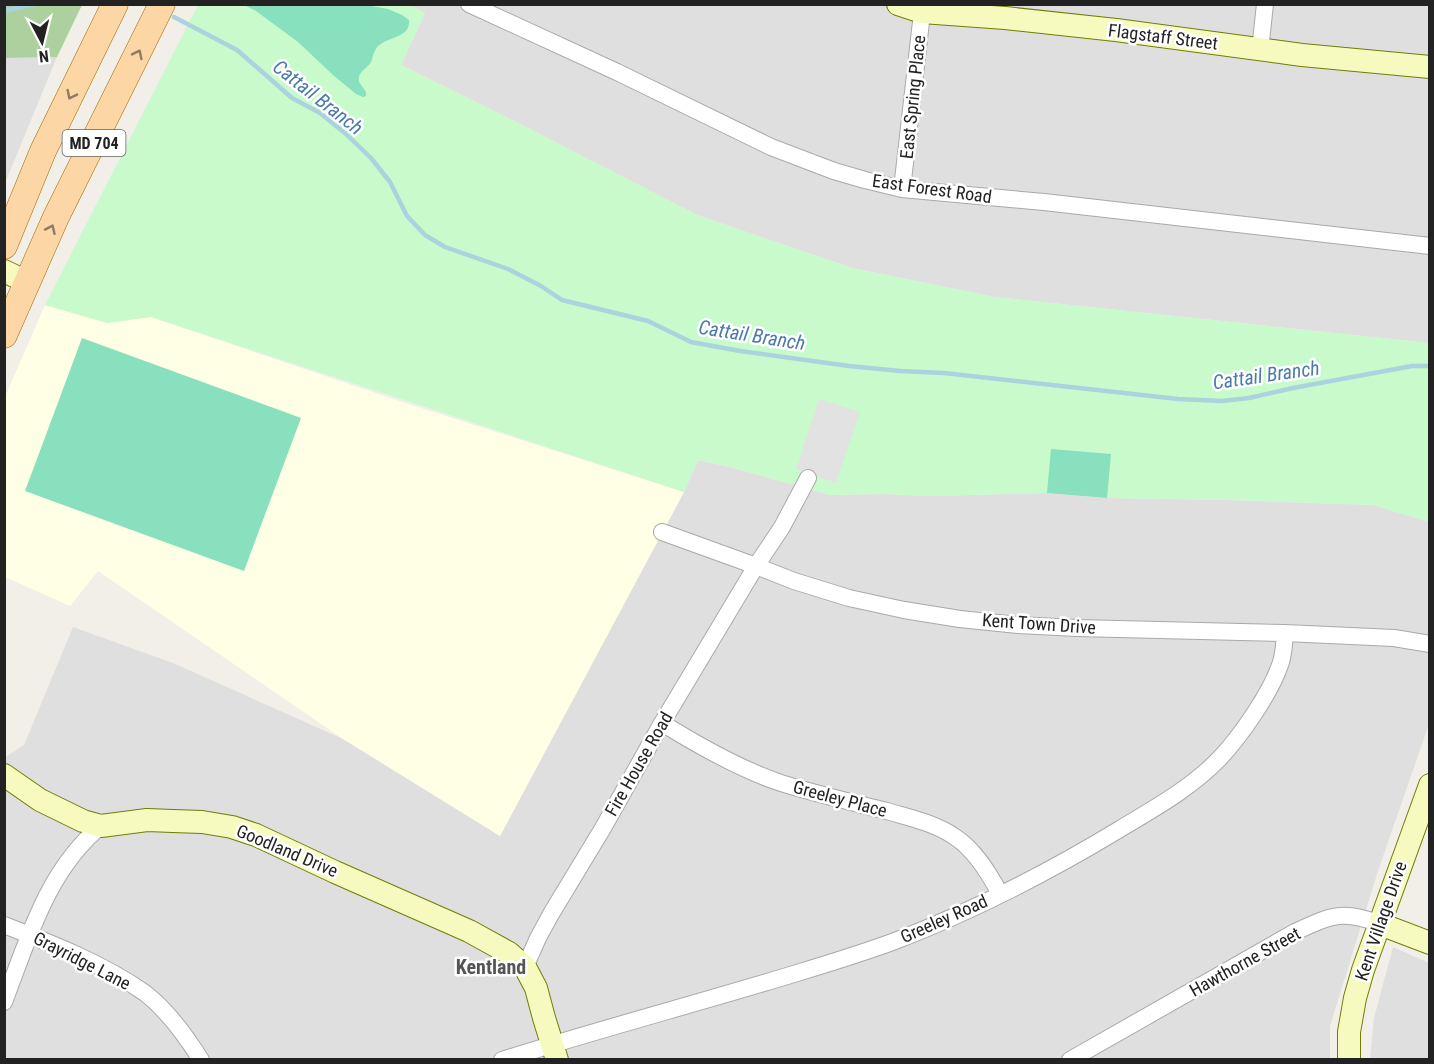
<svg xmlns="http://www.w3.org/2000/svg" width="1434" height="1064" font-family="'Roboto Condensed',sans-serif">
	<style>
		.residential { fill: #e0dfdf }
		.education { fill: #ffffe5 }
		.forest { fill: #add19e }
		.park { fill: #c8facc }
		.pitch { fill: #88e0be }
		.parking { fill: #e2e2e2 }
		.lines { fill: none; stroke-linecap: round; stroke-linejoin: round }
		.stream { stroke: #aad3df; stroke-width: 4.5 }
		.street-casing { stroke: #a9a9a9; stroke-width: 18 }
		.secondary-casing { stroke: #707d05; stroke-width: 24 }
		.primary-casing { stroke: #a06b00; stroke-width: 27 }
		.street { stroke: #fff; stroke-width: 16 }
		.secondary { stroke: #f7fabf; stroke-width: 22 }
		.primary { stroke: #fcd6a4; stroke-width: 26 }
		.oneway { stroke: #8f7c63 }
		.labels { text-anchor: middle; stroke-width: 5; stroke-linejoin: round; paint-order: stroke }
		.shield { fill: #fff; stroke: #646464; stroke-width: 1.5 }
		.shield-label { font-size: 16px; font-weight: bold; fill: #222 }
		.street-label { font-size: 18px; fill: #222; stroke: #fff }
		.water-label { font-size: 20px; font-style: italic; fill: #4a7aab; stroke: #fff }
		.neighbourhood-label { font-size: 20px; font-weight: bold; fill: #555; stroke: #fff }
	</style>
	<rect width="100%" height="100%" fill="#f2efe9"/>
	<path class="residential" d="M410,5H1429V343L995,297L852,268L697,215L522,125L401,65L425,13Z
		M57,57L5,183V58Z
		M698,460L734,468L830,495L883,494L931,496L1047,493L1107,498L1230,500L1374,505L1429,522V724L1378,871L1330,1026V1059H5L4,758L24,745L73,627L173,663L343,739L500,836L684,492Z
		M1393,947L1429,963V1059H1370L1374,1018Z"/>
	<path class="education" d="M45,305L107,323L151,317L399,401L684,492L500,836L343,739L98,571L70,606L5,577V397Z"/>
	<path class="forest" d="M4,5L5,4L82,5L57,57L5,58Z"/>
	<path class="park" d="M198,5H410L425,13L401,65L522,125L697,215L852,268L995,297L1429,343V522L1374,505L1230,500L1107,498L1047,493L931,496L883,494L830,495L734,468L698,460L684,492L151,317L107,323L45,305Z"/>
	<path class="pitch" d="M244,5H366L388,9L402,15L409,20C411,40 383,36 376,49C373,53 373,58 371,62C367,69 357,72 359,81C360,85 365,89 366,93V96L363,97L356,94L333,75L298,42L256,11Z
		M82,338L301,418L244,571L25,491Z
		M1051,449L1111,454L1107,498L1047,493Z"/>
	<path class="parking" d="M819,399L860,412L836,483L796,469Z"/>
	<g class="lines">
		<path class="stream" d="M4,11L35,4
			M174,17L237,50L292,98L320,113L346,134L371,158L390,182L407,216L425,235L445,247L508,269L541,286L562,300L648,321L691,342L740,351L849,366L900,371L944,373L1178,399L1222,401L1249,398L1293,388L1412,366H1430"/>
		<g class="street-casing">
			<path id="street" d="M469,4L617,72L771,147L834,171L865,180L902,189L1044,202L1430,246
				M1260,50L1265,4
				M902,189L923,4
				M662,532L756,566L794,581L849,598L904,610L960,619L1018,625L1077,628L1285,633L1394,638L1430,644
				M662,723C699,746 739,769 781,783C816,794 851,802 887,811C910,818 935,823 955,837C975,850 989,873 1000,894
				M4,925C53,944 102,963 145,993C167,1010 186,1036 201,1060
				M525,967L538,938L551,914L603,828L662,723L756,566L782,527L808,478
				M4,1002C28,940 47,870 101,826
				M502,1060C600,1029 699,1003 797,973C830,963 863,953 895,941C973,911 1049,872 1120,829C1155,808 1191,788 1219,759C1240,737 1270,694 1280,665C1284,655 1284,644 1285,633
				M1070,1060L1295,932C1330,916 1342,909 1380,924"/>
		</g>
		<g class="secondary-casing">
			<path id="secondary" d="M898,4L922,12L1005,18L1116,30L1302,55L1430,67
				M4,271L27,282
				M4,775L40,800L83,821L101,826L147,820L173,821L202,822L232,827L256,835L335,872L469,931L509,953L525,967L536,988L544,1018L557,1060
				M1380,924L1430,943
				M1349,1060V1032L1355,998L1363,970L1430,785"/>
		</g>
		<g class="primary-casing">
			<path id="primary" d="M4,246L43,151L115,4
				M4,335L56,217L162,4"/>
		</g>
		<use href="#street" class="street"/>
		<use href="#secondary" class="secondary"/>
		<use href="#primary" class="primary"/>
	</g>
	<defs><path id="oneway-chevron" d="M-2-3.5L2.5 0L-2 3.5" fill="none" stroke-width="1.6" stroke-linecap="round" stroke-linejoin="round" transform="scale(1.5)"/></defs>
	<g class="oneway">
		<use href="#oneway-chevron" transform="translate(138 54) rotate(-64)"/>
		<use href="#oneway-chevron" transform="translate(71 95) rotate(116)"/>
		<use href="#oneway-chevron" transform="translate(51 229) rotate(-66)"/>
	</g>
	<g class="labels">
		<rect class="shield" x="62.5" y="130" width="63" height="26" rx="4.5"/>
		<g class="shield-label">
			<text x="94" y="149">MD 704</text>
		</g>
		<g class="street-label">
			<text transform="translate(1163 37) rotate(7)" y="6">Flagstaff Street</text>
			<text transform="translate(913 97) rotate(-84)" y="6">East Spring Place</text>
			<text transform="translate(932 189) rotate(8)" y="6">East Forest Road</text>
			<text transform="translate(1039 624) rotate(4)" y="6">Kent Town Drive</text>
			<text transform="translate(639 764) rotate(-60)" y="6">Fire House Road</text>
			<text transform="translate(840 799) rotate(15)" y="6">Greeley Place</text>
			<text transform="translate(287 851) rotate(23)" y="6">Goodland Drive</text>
			<text transform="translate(944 919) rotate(-24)" y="6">Greeley Road</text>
			<text transform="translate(1381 921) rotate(-71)" y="6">Kent Village Drive</text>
			<text transform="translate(82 961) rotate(27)" y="6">Grayridge Lane</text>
			<text transform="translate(1245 962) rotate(-29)" y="6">Hawthorne Street</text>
		</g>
		<g class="water-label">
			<text transform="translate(318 97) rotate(38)" y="7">Cattail Branch</text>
			<text transform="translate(752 335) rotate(9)" y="7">Cattail Branch</text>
			<text transform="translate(1266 375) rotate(-8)" y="7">Cattail Branch</text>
		</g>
		<g class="neighbourhood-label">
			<text x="491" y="974">Kentland</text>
		</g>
	</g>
	<rect width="1434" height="1064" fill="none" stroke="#222222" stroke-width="12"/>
	<g transform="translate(42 42) rotate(173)" stroke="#ffffff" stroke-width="4.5" paint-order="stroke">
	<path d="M0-4.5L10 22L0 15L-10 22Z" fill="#222222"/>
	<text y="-9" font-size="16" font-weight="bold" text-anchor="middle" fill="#222222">N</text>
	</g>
</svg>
